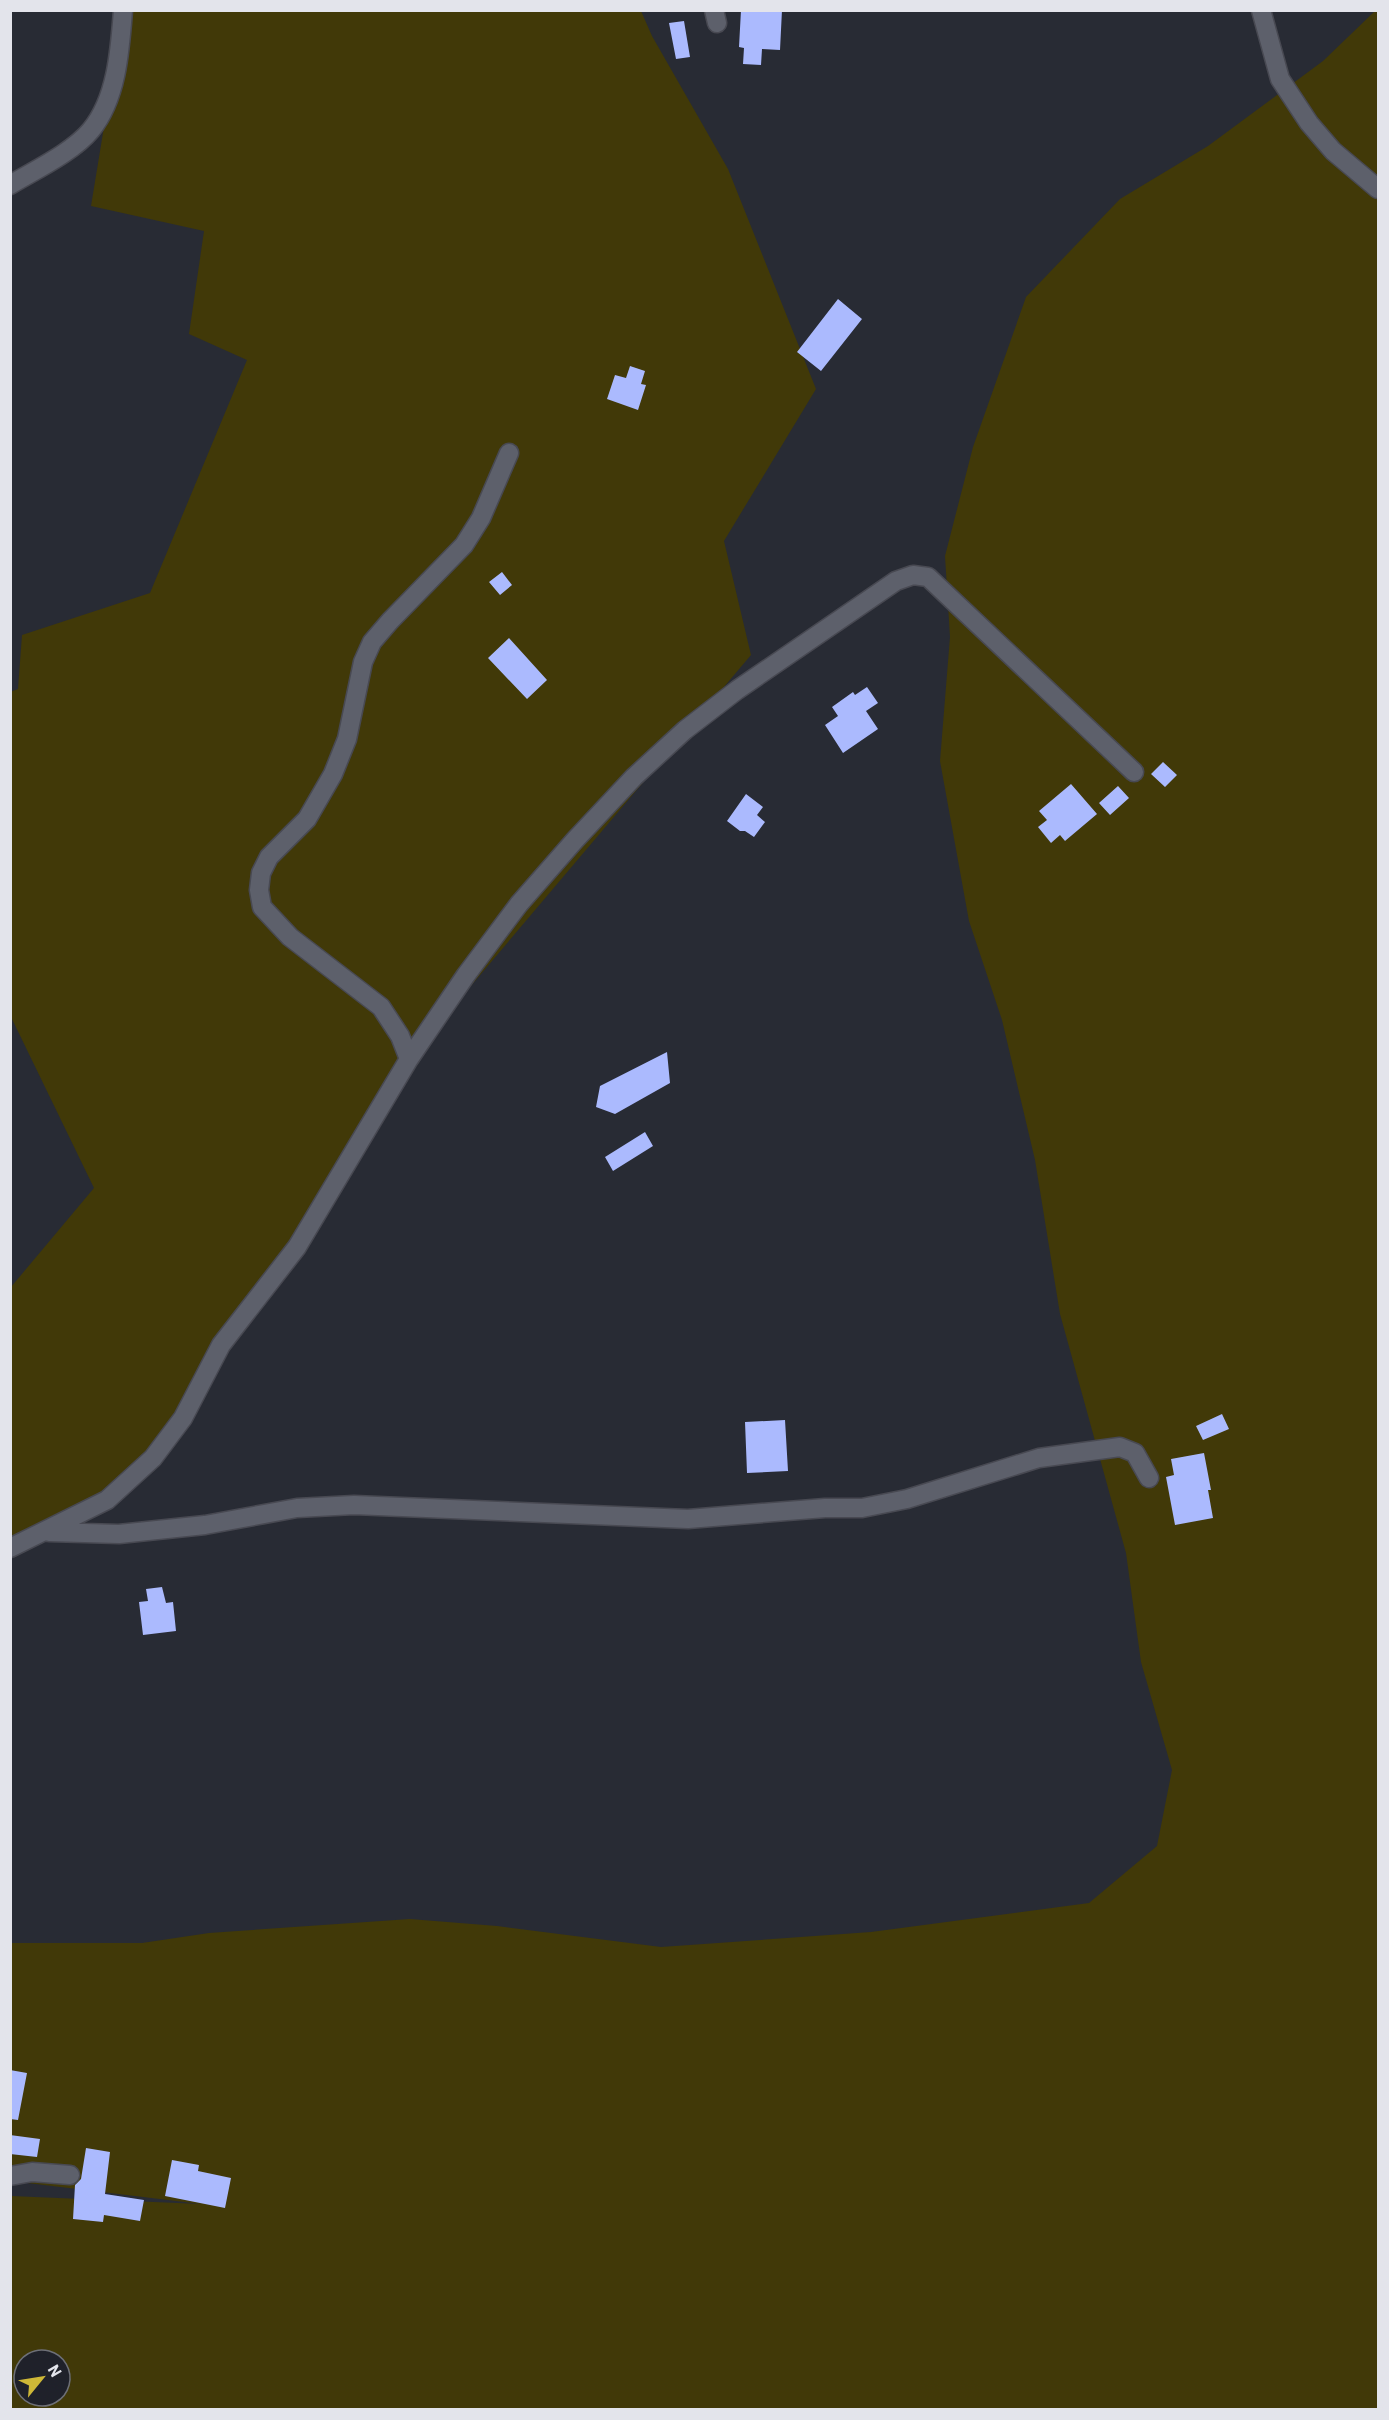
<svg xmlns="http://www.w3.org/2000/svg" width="1389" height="2420" font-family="Barlow,sans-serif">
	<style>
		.green { fill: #413908; fill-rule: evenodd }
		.building { fill: #abbafe }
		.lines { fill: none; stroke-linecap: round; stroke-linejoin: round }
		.street-casing { stroke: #484952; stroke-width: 21 }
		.street { stroke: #5d606b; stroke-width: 18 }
	</style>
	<rect width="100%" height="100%" fill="#282b34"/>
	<path class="green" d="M123,11H641L652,36L728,169L816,389L724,541L751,655L409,1059L183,1418L107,1500L11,1545V1287L94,1188L11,1017L10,692L18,689L22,635L150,593L247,360L189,334L204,231L91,206Z
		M1375,11H1378V2409H11V2196L201,2204L11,2181V1943H142L209,1933L410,1919L497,1926L661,1947L871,1932L1089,1903L1157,1846L1172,1770L1141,1662L1126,1553L1060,1314L1035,1160L1002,1020L969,921L940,761L950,637L945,556L973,447L1026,297L1120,199L1208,146L1323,61ZM24,2360H60V2396H24Z"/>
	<path class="building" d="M741,10H782L780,50L762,49L761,65L743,64L744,48L739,47Z
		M684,21L690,57L676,59L669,23Z
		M838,299L862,319L821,371L797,352Z
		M630,366L645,371L641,384L646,385L638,410L607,399L615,375L626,378Z
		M502,572L512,585L500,595L489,582Z
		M509,638L547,680L527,699L488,658Z
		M867,687L878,703L866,711L878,729L843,753L825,725L838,716L832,707L853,692L855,695Z
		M1163,762L1177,775L1165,787L1151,774Z
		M1071,784L1097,814L1065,841L1060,835L1051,843L1038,827L1047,820L1039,811Z
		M1118,786L1129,798L1110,815L1099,803Z
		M746,794L763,807L757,815L765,822L754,837L745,831H740L727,821Z
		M667,1052L670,1083L615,1114L596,1107L600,1086Z
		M645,1132L653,1146L613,1171L605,1157Z
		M1222,1414L1229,1429L1203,1440L1196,1426Z
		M785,1420L788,1471L747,1473L745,1422Z
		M1204,1453L1211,1490H1208L1213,1518L1175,1525L1166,1477L1174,1475L1171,1459Z
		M162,1587L166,1603L173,1602L176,1631L143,1635L139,1602L148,1601L146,1589Z
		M10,2070L27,2073L18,2120L10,2119Z
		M10,2135L40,2139L37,2157L10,2154Z
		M86,2148L110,2152L105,2194L144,2200L140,2221L104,2215L103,2222L73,2219L75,2185L81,2179Z
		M172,2160L199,2165L198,2171L231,2178L225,2208L165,2196Z"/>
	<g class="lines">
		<g class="street-casing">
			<path id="street" d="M714,10L717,23
				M1261,10L1280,79L1309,123L1333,151L1378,189
				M10,185C35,170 73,152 91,130C117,98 120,50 123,10
				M409,1059L400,1036L381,1007L290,937L262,907L259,890L261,873L269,857L307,819L333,774L347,739L363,662L372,642L390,621L464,545L481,518L509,453
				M49,1532L119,1534L205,1525L297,1508L354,1505L688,1519L825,1508H862L907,1499L1039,1458L1120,1447L1135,1453L1149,1478
				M10,1548L107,1500L153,1458L183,1418L221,1345L297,1247L409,1059L466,975L519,904L575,840L634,777L685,730L737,690L896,581L913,575L928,577L1134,772
				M10,2176L32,2172L70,2175"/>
		</g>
		<use href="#street" class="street"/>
	</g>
	<rect width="1389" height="2420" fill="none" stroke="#e3e4eb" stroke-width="24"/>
	<g transform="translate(42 2378) rotate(60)"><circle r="28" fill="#1f212a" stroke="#6d6f77" stroke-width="1.5"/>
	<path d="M0-4.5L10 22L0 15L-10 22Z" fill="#ceb837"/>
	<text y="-9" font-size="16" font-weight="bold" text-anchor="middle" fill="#e3e4eb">N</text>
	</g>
</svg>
